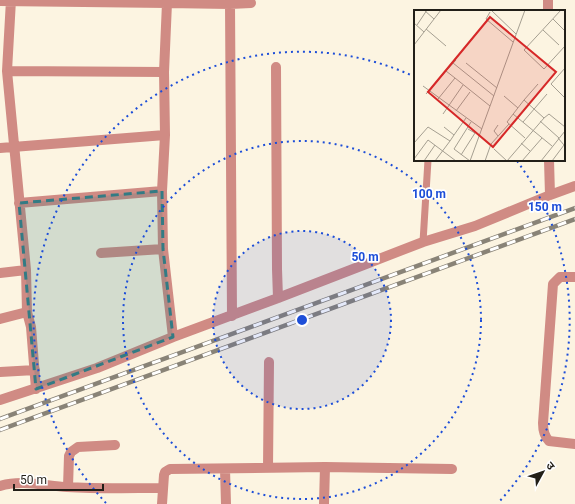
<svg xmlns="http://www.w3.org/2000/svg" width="575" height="504" font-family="Roboto,'Noto Sans Devanagari',sans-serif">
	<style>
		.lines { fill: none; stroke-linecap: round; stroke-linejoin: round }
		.service { stroke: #d08b84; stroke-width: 7 }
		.minor { stroke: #d08b84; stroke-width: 10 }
		.rail-casing { stroke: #898377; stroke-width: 4.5 }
		.rail { stroke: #fff; stroke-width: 3; stroke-dasharray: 9; stroke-linecap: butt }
		.marked { fill: #337b84; fill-opacity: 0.2; stroke: #337b84; stroke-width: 3; stroke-dasharray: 8 5; stroke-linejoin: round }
		.ring { fill: none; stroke: #1d4ed8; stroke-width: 2; stroke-dasharray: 2 4 }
		.inset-road { fill: none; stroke: #a59f91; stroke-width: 1 }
		.view { fill: #d62828; fill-opacity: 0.15; stroke: #d62828; stroke-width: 2 }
		.inset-edge { fill: none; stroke: #221f18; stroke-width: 2 }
		.centre { fill: #1d4ed8; stroke: #fff; stroke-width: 2 }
		.ring-label { font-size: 12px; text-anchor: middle; font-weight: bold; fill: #1d4ed8; stroke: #fff; stroke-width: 3.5; stroke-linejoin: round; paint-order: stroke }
	</style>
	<rect width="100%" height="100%" fill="#fcf4e1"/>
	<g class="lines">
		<path class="service" d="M423,242L428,160"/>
		<path class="minor" d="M11,0L7,71L26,270L27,312L31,327L36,389
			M548,0V11
			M0,1L167,3L164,72
			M167,3L230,4L251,3
			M230,4L232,316
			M276,67L277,269L278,298
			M7,71L164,72L165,135L162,191L163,249L173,337
			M0,148L165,135
			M549,160L550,195
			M19,203L162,191
			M101,253L163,249
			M0,273L26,270
			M575,277H560L553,284L543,423C543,430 544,436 549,441L575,444
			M0,319L27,312
			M0,372L35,370
			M0,400L97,368L173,337L278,298L366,264L423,242L475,226L550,195L575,186
			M325,467L452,469
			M268,468L269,362
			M225,469L226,504
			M0,486C21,479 46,486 67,487C99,489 131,488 163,488
			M68,487L69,456L71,452L78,447L115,445
			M162,504L164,475L165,472L170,469L325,467L324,504"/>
		<g class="rail-casing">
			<path id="rail" d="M0,419L575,208
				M0,430L575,219"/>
		</g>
		<use href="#rail" class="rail"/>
	</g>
	<path class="marked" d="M162,191L163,249L173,337L36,389L19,203Z"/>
	<circle cx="302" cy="320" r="89" fill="#1d4ed8" fill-opacity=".12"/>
	<g class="ring">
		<circle cx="302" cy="320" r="89"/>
		<circle cx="302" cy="320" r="179"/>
		<path d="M106 503A268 268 0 0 1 413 76M517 161A268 268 0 0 1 498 503"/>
	</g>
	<g transform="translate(414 10)">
		<rect width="151" height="151" fill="#fcf4e1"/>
		<path class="inset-road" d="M10,0L20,9M77,0L102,24M147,0L110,40L130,59L151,36M76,2L72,9L99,32M139,9L151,21M0,13L10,22M3,15L13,0M12,19L32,36M129,20L145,35M0,35L27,0M39,53L80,86M52,53L83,78M151,58L137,74L151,88M32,61L42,50M9,76L68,119M12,84L32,61L41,68M90,86L104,98M24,89L41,68L76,96M110,90L124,74M42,101L56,82M29,104L49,75M99,104L138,136M126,111L145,128M109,112L133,84M84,115L80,121L84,126M40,125L52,108M111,128L93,112L110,90L130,108L135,104L151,117M0,133L14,117L36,131L40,125L30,117M107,133L116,141M80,139L93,151M47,145L61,123L54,119M0,149L14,130L42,151M10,151L21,135M21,151L36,131M56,151L111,0M56,151L40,139L57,112M71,151L77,134L95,114M93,151L130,108M108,151L128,128M127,151L151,121M138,151L150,135L144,128"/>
		<path class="view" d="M76,7L142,62L79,137L14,82Z"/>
		<rect width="151" height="151" class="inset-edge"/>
	</g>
	<circle cx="302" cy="320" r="6" class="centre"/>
	<g class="ring-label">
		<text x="429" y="198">100 m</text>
		<text x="545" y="211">150 m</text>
		<text x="365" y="261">50 m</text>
	</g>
	<g transform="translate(543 472) rotate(50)" stroke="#ffffff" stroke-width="3" paint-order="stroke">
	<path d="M0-3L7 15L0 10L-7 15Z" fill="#221f18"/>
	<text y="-6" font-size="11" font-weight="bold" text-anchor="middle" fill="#221f18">उ</text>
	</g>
	<path d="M14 484v6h89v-6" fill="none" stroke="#221f18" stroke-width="2"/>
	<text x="20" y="484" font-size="12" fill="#221f18" stroke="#ffffff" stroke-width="3" paint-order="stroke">50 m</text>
</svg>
